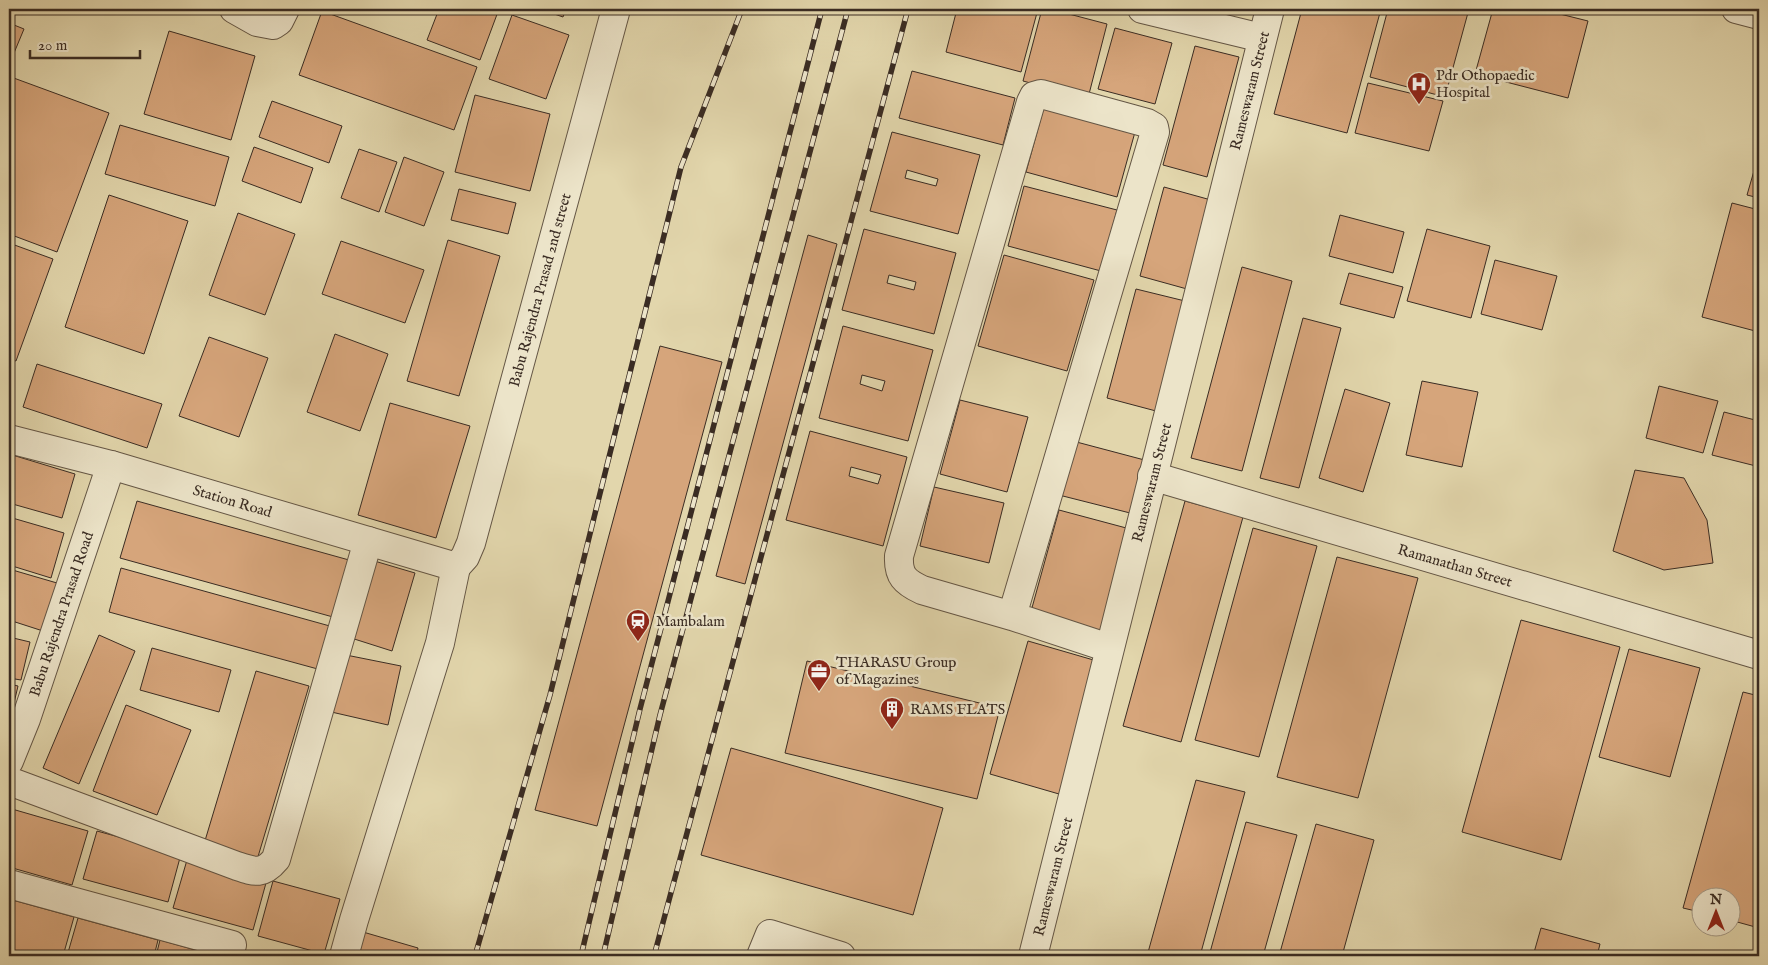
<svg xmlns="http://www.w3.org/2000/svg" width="1768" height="965" font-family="'IM FELL English',serif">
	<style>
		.building { fill: #d6a57b; stroke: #3a2c23; fill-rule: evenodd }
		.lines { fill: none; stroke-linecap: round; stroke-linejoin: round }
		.minor-casing { stroke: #645645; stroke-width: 30 }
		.minor { stroke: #ece4c9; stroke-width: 28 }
		.rail-casing { stroke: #3a2c23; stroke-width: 5.5 }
		.rail { stroke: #ece4c9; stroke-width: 4; stroke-dasharray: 11; stroke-linecap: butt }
		.labels { text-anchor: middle; stroke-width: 5; stroke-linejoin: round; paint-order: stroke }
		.poi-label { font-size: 15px; fill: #3a2c23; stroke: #ece4c9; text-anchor: start }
		.street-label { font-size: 15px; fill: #3a2c23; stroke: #ece4c9 }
	</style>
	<rect width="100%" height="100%" fill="#e2d6ac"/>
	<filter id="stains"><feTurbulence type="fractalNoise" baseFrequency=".004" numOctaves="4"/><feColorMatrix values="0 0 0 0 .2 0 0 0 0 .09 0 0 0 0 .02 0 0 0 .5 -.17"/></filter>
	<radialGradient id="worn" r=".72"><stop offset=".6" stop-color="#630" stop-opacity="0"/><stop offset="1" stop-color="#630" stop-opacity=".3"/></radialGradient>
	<path class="building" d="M439,9H499L480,60L427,40Z
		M540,9H566L563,17Z
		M957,9H1038L1021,72L946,52Z
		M1042,9H1050L1107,24L1088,98L1023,81Z
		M1302,9H1381L1347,133L1274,114Z
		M1388,9H1469L1445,97L1370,77Z
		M1493,9H1540L1588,21L1568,98L1475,74Z
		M322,11L477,67L454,130L299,75Z
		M512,15L569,35L546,99L489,79Z
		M9,23L24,29L9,65Z
		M1115,28L1172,43L1155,104L1098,89Z
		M169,31L255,56L231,140L144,114Z
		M1195,46L1239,57L1207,177L1163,165Z
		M912,71L1015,98L1003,145L899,118Z
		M11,77L109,113L57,252L9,234V84Z
		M1368,83L1443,101L1429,151L1355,133Z
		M475,95L550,114L530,191L455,172Z
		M272,101L342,126L329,163L259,137Z
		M1044,107L1135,132L1117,197L1026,172Z
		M120,125L229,157L215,206L105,174Z
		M892,132L980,155L958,234L870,211ZM907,170L938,179L936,186L905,178Z
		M254,147L313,168L301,203L242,181Z
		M359,149L397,162L379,212L341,198Z
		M404,157L444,172L424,226L385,212Z
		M1758,157H1759V198L1747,195Z
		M1024,186L1117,210L1101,271L1008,246Z
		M1164,187L1211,200L1187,289L1140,276Z
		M459,189L516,203L508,234L451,220Z
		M109,195L188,221L144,354L65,327Z
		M1732,203L1759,210V332L1702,317Z
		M238,213L295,234L265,315L209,295Z
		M1340,215L1404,232L1393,273L1329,256Z
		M864,229L956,253L934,334L842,310ZM889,275L916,282L914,290L887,283Z
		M1427,229L1490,246L1471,318L1407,301Z
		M808,235L837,244L745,584L716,576Z
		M448,240L500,256L459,396L407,381Z
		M341,241L424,270L405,323L322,294Z
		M9,243L53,259L16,361L9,359Z
		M1004,255L1094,280L1067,371L978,346Z
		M1495,260L1557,276L1542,330L1481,314Z
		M1242,267L1292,281L1242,471L1191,458Z
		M1349,273L1403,287L1394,318L1340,304Z
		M1136,289L1185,301L1156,411L1107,398Z
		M1303,318L1341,328L1299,488L1260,478Z
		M843,326L933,350L908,441L819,418ZM862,375L885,381L882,391L860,384Z
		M335,334L388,354L360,431L307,412Z
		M209,337L268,358L239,437L179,416Z
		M660,346L722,362L597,826L535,810Z
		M37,364L162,404L147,448L23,407Z
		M1422,381L1478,392L1462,467L1406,455Z
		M1659,386L1718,401L1703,453L1646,438Z
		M1345,389L1390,403L1363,492L1319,478Z
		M960,400L1028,417L1007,492L940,474Z
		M390,403L470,426L436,538L358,515Z
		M1724,412L1759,421V453L1756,466L1712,455Z
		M810,431L907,457L883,546L786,520ZM851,467L881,475L878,484L849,476Z
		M1069,440L1152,462L1138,515L1055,494Z
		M9,454L75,474L62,518L9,503Z
		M1635,470L1684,478L1707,520L1713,563L1664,570L1613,551Z
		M934,487L1004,503L989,563L920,546Z
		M137,501L349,560L333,617L120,558Z
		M1185,501L1243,517L1181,742L1123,726Z
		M1059,510L1130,529L1102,634L1030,615Z
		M9,517L64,533L51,578L9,565Z
		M1253,528L1317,546L1259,757L1195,740Z
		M1337,557L1418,578L1358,798L1277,777Z
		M371,560L415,573L392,651L348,637Z
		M121,568L337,628L325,671L109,612Z
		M9,569L57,583L43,631L9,620Z
		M1521,620L1620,647L1561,860L1462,832Z
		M99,635L135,651L79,784L43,768Z
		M9,637L30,642L21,680L9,678Z
		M1028,641L1097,661L1059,794L990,774Z
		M152,648L231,670L219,712L140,690Z
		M1629,649L1700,668L1670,777L1599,757Z
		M341,654L401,666L388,725L327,711Z
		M807,661L1000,708L977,799L785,753Z
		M256,671L309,686L257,860L204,844Z
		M9,684L18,686L10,720H9Z
		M1743,692L1759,696V928L1730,920V898H1700V912L1683,908Z
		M126,705L191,730L157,815L93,791Z
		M731,748L943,808L913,915L701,855Z
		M1196,780L1245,792L1200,956H1147Z
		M12,809L88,831L72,885L9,867V822Z
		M1246,822L1297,835L1263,956H1209Z
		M1316,824L1374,840L1342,956H1279Z
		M97,831L181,854L168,902L83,879Z
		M187,860L266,883L253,930L173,908Z
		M273,881L340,899L324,954L258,936Z
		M9,899L74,917L63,956H21L9,953Z
		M78,918L158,940L154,956H67Z
		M1541,928L1600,944L1597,956H1533Z
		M363,932L418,948L416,956H356Z
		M160,940L217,956H156Z
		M245,952L261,956H244Z"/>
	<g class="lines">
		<g class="minor-casing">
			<g id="minor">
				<path d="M234,9L257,22L273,25L279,21L285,9"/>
				<path d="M1142,9L1262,38"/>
				<path d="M1736,9L1759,15"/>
				<path id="s1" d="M9,439L111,465L456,567"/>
				<path id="s2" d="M1152,476L1759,655"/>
				<path id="s3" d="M456,567L465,557L471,543L616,9"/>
				<path d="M1012,616L1155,132L1154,127L1147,123L1041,94L1034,96L1031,102L899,556C898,576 905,582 922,590L1012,616L1109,648"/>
				<path id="s4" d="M9,761L26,719L111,465"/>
				<path d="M9,781L237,866C255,872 263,875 276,859L368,541"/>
				<path d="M9,884L232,945"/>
				<path d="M344,956L354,920L440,643L456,567"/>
				<path d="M761,956L770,934L841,956"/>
				<path id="s5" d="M1033,956L1270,9"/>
			</g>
		</g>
		<use href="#minor" class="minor"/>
		<g class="rail-casing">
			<path id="rail" d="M475,956L550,695L681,167L742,9
				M581,956L640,709L822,9
				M603,956L660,715L848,9
				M654,956L908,9"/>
		</g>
		<use href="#rail" class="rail"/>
	</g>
	<defs>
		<g id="hospital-pin" transform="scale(1.25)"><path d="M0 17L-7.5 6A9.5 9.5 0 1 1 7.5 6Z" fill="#8f2418" stroke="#ece4c9"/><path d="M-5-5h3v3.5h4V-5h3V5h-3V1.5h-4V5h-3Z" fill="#fff"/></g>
		<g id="station-pin" transform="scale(1.25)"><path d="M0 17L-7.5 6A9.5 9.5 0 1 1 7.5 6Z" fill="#8f2418" stroke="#ece4c9"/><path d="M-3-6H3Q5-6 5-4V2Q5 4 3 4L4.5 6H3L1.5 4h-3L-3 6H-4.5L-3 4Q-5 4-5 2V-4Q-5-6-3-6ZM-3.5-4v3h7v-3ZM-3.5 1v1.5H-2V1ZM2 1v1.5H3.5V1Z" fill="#fff"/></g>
		<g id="office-pin" transform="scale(1.25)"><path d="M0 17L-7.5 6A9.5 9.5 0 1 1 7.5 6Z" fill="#8f2418" stroke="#ece4c9"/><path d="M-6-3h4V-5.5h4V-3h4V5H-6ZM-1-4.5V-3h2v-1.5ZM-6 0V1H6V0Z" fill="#fff"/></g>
		<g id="building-pin" transform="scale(1.25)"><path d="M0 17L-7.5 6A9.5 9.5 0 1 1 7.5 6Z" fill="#8f2418" stroke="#ece4c9"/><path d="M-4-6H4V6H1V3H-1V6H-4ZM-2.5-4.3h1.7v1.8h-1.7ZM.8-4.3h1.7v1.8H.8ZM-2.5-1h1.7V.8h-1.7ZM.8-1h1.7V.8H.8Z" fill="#fff"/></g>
	</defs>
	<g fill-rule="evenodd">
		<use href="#hospital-pin" x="1419" y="84"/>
		<use href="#station-pin" x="638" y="621"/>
		<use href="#office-pin" x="819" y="671"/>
		<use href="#building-pin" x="892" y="709"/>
	</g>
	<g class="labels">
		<g class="poi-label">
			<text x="1436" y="80">Pdr Othopaedic<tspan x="1436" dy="17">Hospital</tspan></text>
			<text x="656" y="626">Mambalam</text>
			<text x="836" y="667">THARASU Group<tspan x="836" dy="17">of Magazines</tspan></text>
			<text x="910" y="714">RAMS FLATS</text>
		</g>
		<g class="street-label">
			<text dy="5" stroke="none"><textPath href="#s5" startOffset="892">Rameswaram Street</textPath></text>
			<text dy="5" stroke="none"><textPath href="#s3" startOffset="291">Babu Rajendra Prasad 2nd street</textPath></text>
			<text dy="5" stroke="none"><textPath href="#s5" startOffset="488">Rameswaram Street</textPath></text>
			<text dy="5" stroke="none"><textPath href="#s1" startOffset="232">Station Road</textPath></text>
			<text dy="5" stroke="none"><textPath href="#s2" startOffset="316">Ramanathan Street</textPath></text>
			<text dy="5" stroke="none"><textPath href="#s4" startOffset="156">Babu Rajendra Prasad Road</textPath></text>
			<text dy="5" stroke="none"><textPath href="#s5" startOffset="82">Rameswaram Street</textPath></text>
		</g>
	</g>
	<rect width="1768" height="965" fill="none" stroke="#e2d6ac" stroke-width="30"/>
	<rect x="10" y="10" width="1748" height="945" fill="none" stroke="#3a2c23" stroke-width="2.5"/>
	<rect x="15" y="15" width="1738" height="935" fill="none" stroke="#3a2c23"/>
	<g transform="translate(1716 912)"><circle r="24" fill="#ece4c9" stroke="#a59a87"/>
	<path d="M0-4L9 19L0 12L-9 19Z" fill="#8f2418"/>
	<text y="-8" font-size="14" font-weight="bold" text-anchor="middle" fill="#3a2c23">N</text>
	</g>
	<path d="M30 50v8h110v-8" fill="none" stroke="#3a2c23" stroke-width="2.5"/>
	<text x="38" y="50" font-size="15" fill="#3a2c23" stroke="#ece4c9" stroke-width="4" paint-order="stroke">20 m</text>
	<rect width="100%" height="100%" filter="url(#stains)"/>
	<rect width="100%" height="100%" fill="url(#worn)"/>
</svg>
